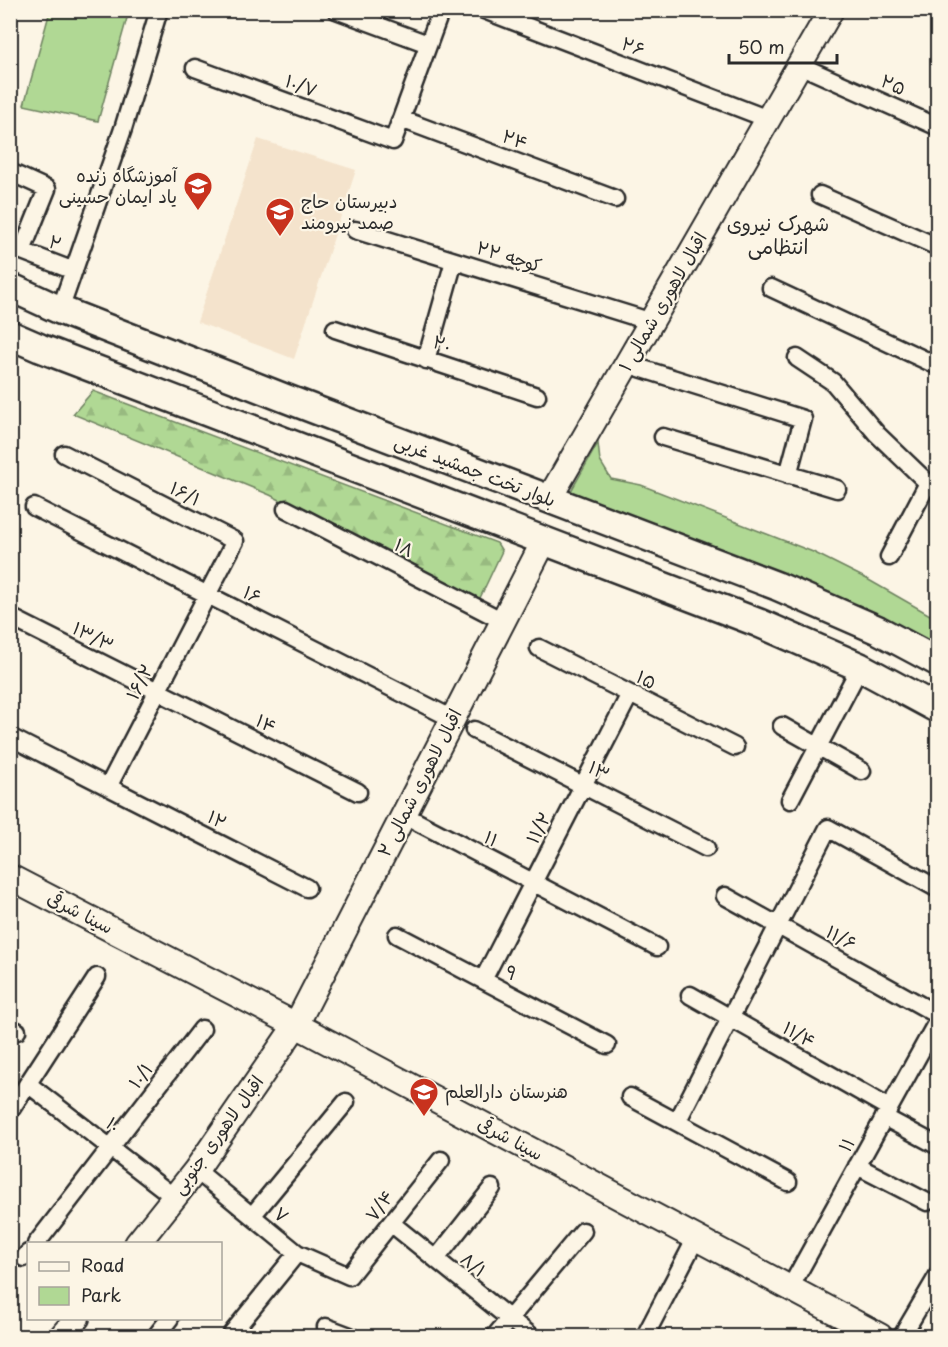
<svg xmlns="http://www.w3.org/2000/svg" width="948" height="1347" font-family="'Playpen Sans','Playpen Sans Arabic',sans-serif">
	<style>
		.built { fill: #f4e3cc }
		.green { fill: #b0d894; stroke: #6e8260; stroke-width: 1.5 }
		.forest { fill: url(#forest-firs); stroke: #6e8260; stroke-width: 1.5 }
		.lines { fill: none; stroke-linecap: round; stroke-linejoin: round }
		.street-casing { stroke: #2b2b2b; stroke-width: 21 }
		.secondary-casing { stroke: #2b2b2b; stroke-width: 28 }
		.primary-casing { stroke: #2b2b2b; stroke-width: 32 }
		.street { stroke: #fcf5e5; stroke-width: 16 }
		.secondary { stroke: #fcf5e5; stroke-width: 24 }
		.primary { stroke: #fcf5e5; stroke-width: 27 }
		.labels { text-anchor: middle; stroke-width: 4.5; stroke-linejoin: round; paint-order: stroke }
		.street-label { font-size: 18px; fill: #2b2b2b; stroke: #fcf5e5 }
		.poi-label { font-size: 18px; fill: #2b2b2b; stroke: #fcf5e5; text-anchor: start }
		.neighbourhood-label { font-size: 20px; fill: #2b2b2b; stroke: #fcf5e5 }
	</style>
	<defs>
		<pattern id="forest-firs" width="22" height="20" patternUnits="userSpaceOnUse" patternTransform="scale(1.5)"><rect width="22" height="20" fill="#b0d894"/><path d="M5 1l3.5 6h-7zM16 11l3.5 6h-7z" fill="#98ba80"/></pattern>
	</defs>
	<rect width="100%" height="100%" fill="#fcf5e5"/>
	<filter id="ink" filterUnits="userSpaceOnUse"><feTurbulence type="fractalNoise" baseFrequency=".0167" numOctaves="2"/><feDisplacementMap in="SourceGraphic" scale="12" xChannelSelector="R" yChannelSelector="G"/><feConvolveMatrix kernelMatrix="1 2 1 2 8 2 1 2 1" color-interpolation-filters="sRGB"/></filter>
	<g filter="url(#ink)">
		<path class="built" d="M258,139L356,170L294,359L197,322Z"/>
		<path class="green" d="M50,11H129L98,121L24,105Z
			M598,443L600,461L611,479L641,485L813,552L867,579L937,619V649L570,493Z"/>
		<path class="forest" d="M93,391L497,543L502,551L479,600L270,495L73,414Z"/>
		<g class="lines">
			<g class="street-casing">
				<path id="street" d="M336,10L428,44
					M484,10L768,119
					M799,65L938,127
					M195,68L393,141L441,10
					M401,119L615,199
					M10,172L47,189L22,251L74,271
					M820,195L938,247
					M355,230L652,322
					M771,288L938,366
					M60,310L123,129L159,10
					M335,329L537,396
					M797,358L833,382L877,434L928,483L938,489
					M426,360L454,261
					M627,364L803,419L788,475
					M663,437L837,489
					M64,454L235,541L108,787
					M34,507L453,719
					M286,509L503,621
					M889,557L928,483
					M10,617L358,792
					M539,648L735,747
					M782,726L862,771
					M474,730L706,848
					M10,737L307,888
					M790,800L860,667
					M404,815L657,947
					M725,896L938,1015
					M397,935L607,1045
					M483,980L630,694
					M690,995L889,1108
					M10,1028L17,1031
					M28,1084L174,1197
					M630,1097L788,1182
					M10,1111L97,977
					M884,1117L938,1146
					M677,1122L828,828L938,889
					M857,1166L927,1202
					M196,1170L297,1253L349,1276L441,1160
					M252,1216L346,1102
					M391,1223L531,1336
					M36,1244L202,1029
					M24,1258L28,1253
					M436,1259L492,1188
					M790,1288L938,1020
					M326,1327L350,1336
					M232,1333L297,1253
					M156,1336L170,1318
					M495,1336L583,1231
					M645,1336L696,1238
					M902,1336L938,1275"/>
			</g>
			<g class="secondary-casing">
				<path id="secondary" d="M549,499L831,10
					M10,877L296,1025L880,1336
					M137,1244L196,1170L296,1025L544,541
					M62,1336L77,1318"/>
			</g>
			<g class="primary-casing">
				<path id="primary" d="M10,287L60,310L282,397L777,586L878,630L938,662
					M10,335L40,348L759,623L860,667L938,709"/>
			</g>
			<use href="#street" class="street"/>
			<use href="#secondary" class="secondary"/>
			<use href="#primary" class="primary"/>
		</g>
	</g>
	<defs>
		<g id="school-pin" transform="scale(1.5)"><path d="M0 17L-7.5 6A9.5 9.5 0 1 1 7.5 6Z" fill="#c8321e" stroke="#fcf5e5"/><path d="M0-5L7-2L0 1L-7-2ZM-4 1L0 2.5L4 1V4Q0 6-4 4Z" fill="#fff"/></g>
	</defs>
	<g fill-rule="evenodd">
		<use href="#school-pin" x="198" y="186"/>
		<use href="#school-pin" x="280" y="212"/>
		<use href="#school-pin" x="424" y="1092"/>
	</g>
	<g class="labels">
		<g class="street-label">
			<text transform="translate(633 47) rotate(21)" y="6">۲۶</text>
			<text transform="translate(893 85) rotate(24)" y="6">۲۵</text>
			<text transform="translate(301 86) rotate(20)" y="6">۱۰/۷</text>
			<text transform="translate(515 140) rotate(21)" y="6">۲۴</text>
			<text transform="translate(55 243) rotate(21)" y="6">۲</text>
			<text transform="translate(509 257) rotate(17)" y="6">کوچه ۲۲</text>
			<text transform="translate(663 302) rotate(-60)" y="6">اقبال لاهوری شمالی ۱</text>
			<text transform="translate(442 344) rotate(18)" y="6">۲۰</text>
			<text transform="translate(475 471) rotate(21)" y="6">بلوار تخت جمشید غربی</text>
			<text transform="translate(185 494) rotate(27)" y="6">۱۶/۱</text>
			<text transform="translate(404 548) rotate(27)" y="6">۱۸</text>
			<text transform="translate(252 595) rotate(27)" y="6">۱۶</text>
			<text transform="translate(93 637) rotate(27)" y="6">۱۳/۳</text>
			<text transform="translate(646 680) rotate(27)" y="6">۱۵</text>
			<text transform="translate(140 682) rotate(-63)" y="6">۱۶/۲</text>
			<text transform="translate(266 724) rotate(27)" y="6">۱۴</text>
			<text transform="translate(599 771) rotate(27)" y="6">۱۳</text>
			<text transform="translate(420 783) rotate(-63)" y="6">اقبال لاهوری شمالی ۲</text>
			<text transform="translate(217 820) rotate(27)" y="6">۱۲</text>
			<text transform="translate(539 828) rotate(-63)" y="6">۱۱/۲</text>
			<text transform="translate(491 839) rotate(27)" y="6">۱۱</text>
			<text transform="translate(80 913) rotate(27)" y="6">سینا شرقی</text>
			<text transform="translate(841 938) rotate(29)" y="6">۱۱/۶</text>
			<text transform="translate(511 973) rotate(27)" y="6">۹</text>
			<text transform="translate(799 1035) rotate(30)" y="6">۱۱/۴</text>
			<text transform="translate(141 1076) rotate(-52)" y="6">۱۰/۱</text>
			<text transform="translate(113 1125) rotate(38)" y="6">۱۰</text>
			<text transform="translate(218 1135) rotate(-54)" y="6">اقبال لاهوری جنوبی</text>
			<text transform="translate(510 1139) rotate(28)" y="6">سینا شرقی</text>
			<text transform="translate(847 1145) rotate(-61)" y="6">۱۱</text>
			<text transform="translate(380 1206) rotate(-52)" y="6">۷/۴</text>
			<text transform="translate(281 1215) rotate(39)" y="6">۷</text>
			<text transform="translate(473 1265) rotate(39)" y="6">۸/۱</text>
		</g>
		<g class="poi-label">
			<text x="177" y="182" text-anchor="end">آموزشگاه زنده<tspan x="177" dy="21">یاد ایمان حسینی</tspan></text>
			<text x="301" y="208">دبیرستان حاج<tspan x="301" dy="21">صمد نیرومند</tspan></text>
			<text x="445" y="1098">هنرستان دارالعلم</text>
		</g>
		<g class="neighbourhood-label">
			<text x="778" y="231">شهرک نیروی<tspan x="778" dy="23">انتظامی</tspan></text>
		</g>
	</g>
	<rect width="948" height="1347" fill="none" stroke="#fcf5e5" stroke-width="36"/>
	<rect x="18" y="18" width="912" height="1311" fill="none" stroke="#2b2b2b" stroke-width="2" filter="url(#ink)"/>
	<rect x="27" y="1242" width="195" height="78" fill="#fcf5e5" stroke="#a8a49b" stroke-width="1.5"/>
	<rect x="39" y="1262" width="30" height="9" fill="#fcf5e5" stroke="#a8a49b" stroke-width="1.5"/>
	<text x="81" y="1272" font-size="18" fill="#2b2b2b">Road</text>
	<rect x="39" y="1287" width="30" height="18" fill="#b0d894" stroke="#a8a49b" stroke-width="1.5"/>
	<text x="81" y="1302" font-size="18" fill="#2b2b2b">Park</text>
	<path d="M729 54v9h108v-9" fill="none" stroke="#2b2b2b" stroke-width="3"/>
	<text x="738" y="54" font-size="18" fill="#2b2b2b" stroke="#fcf5e5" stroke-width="4.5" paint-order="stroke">50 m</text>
</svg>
